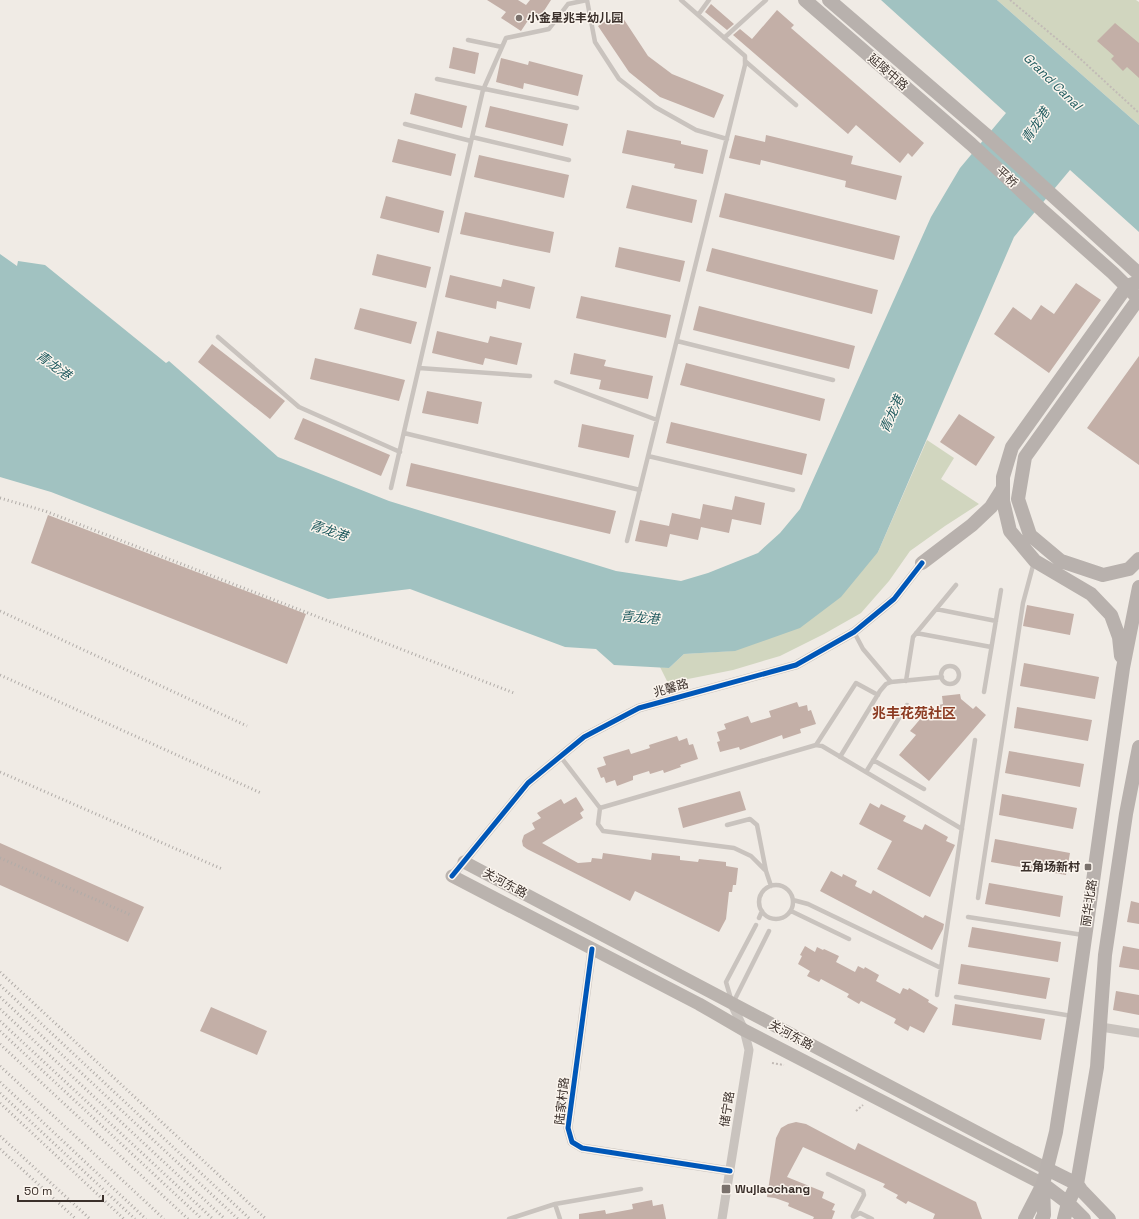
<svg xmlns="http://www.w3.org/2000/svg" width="1139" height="1219" font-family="'Space Grotesk','Noto Sans SC',sans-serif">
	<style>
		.green { fill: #d1d6bf }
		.water { fill: #a1c2c1 }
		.building { fill: #c3afa7 }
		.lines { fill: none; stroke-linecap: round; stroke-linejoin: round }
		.path { stroke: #c2bbb6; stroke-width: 2; stroke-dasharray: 2 2; stroke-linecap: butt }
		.lane { stroke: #c9c3be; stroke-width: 4.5 }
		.street { stroke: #c9c3be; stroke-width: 9 }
		.secondary { stroke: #bab3ae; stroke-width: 13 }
		.primary { stroke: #b8b1ad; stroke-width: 14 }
		.rail { stroke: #b1aca8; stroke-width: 3; stroke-dasharray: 1 3; stroke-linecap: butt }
		.cycleway-casing { stroke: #fbf5ee; stroke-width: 8 }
		.cycleway { stroke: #0057b8; stroke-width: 5 }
		.poi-dot { fill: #7a716c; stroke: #fbf5ee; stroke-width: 1.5 }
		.labels { text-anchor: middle; stroke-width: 3; stroke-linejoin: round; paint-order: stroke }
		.poi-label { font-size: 12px; font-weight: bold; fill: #3b302b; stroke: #fbf5ee; text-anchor: start }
		.street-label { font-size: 12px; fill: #3b302b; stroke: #fbf5ee }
		.water-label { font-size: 13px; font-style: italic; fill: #1f5a5e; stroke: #fbf5ee }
		.quarter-label { font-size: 14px; font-weight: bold; fill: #8c3b22; stroke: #fbf5ee }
	</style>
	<rect width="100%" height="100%" fill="#f0ebe5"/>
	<path class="green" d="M997,0H1136L1139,2V125Z
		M927,440L954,458L941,479L979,504L945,526L910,551L889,581L861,613L824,634L780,656L733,670L668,683L660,667L669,668L684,654L731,651L878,552Z"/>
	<path class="water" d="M881,0H997L1139,125V232L1070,170L1014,237L878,552L841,597L800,628L735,651L684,654L669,668L614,665L596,649L565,647L410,589L328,599L51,492L0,477V254L17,266L18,261L45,265L166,363L169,361L278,457L389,501L616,571L681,581L708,573L758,553L780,533L800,509L931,217L960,168L1006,113Z"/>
	<path class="building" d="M487,0H518L526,5L530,0H551L540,17L533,13L521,31L501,18L506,12Z
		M711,4L734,24L727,30L705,12Z
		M777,10L794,25L791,28L924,143L912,157L908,153L900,163L856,125L848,134L733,35L740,29L752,39Z
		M619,12L648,56L672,74L724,95L714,118L660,97L629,72L598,26Z
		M1115,23L1139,43V78L1127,67L1123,71L1111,59L1114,56L1097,41Z
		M453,47L479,53L475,74L449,68Z
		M501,58L528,65L529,61L583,75L578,96L524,83L523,89L496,82Z
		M415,93L467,106L462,128L410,114Z
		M490,106L568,124L563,146L485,127Z
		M627,130L681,141V144L708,150L703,174L674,168L675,164L622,153Z
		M735,135L765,142L766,135L853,156L851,164L902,176L896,200L845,187L846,181L761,160L760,165L729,158Z
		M398,139L456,154L451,176L392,162Z
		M479,155L569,175L564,198L474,177Z
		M632,185L697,200L692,223L626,208Z
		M725,193L900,236L894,260L719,217Z
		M386,196L444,211L439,233L380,218Z
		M465,212L554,232L550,253L460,234Z
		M619,247L685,261L680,282L615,267Z
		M712,248L878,290L872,314L706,271Z
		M377,254L431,267L426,288L372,275Z
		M450,275L501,287L503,279L535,287L530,309L497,301L496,309L445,297Z
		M1076,283L1101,300L1049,373L994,334L1013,307L1031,320L1041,305L1054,314Z
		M581,296L671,315L666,338L576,318Z
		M699,306L855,346L849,369L693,330Z
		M360,308L417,322L411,344L354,329Z
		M437,331L488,343L490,336L522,343L517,365L485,358L483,365L432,353Z
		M212,344L285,401L270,419L198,362Z
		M574,353L606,360L604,366L653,376L648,399L599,389L601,380L570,374Z
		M1139,356V465L1087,428Z
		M315,358L405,380L399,401L310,379Z
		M686,363L825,399L820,421L680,385Z
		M427,391L482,402L478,424L422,413Z
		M959,414L995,437L976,466L940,442Z
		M303,418L390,455L381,476L294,439Z
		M671,422L807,454L802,475L666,443Z
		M582,424L634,435L629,458L578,447Z
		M411,463L616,511L610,534L406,486Z
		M735,496L765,503L761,525L732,519L729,533L701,527L698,540L670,534L667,547L635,541L640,520L669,526L672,513L700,519L703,504L732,510Z
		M48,515L306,614L287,664L31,563Z
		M1027,605L1074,614L1070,635L1023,626Z
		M1024,663L1099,677L1095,699L1020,686Z
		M960,694L961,699L973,709L976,706L986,715L929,781L899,755L916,735L910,731L928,710L934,716L939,705L943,704L942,696Z
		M797,702L799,707L807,705L808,711L811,710L816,724L800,729L801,733L783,739L782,735L740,750L739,747L720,752L717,742L720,741L717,732L726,729L724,724L748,716L751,723L771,717L769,711Z
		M1017,707L1092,720L1088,741L1014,728Z
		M677,736L679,741L687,738L689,745L693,744L698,759L680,765L681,767L664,773L663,770L650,774L649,771L633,776V780L617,786L615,780L606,783L604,777L601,778L597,768L606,765L603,757L629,749L631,754L650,748L649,745Z
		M1009,751L1084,764L1080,787L1005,773Z
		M740,791L746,810L683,828L678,808Z
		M1002,794L1077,808L1073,829L999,815Z
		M576,797L584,810L580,813L583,818L542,843L578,863L591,862L592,858L602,859L603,853L651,860L652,853L680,856V860L698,862L699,859L726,862V866L738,868L736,885H733L732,892H729L726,919L719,932L635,891L630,901L527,849L523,846L522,841L524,835L535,829L532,823L541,818L537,813L561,799L564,804Z
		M870,803L879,808L881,804L906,816L903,821L922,830L925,824L948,837L946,841L955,845L930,897L877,869L892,841L859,824Z
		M995,839L1070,853L1066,875L991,862Z
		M0,843L144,907L128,942L0,885Z
		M831,871L842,877L843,874L857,881L855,886L871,894L873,890L923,918L925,915L944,924L943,929L932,950L820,891Z
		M989,883L1063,896L1060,917L985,904Z
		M1131,901L1139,903V924L1127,922Z
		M972,927L1061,942L1058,962L968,947Z
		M805,946L815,952L817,947L823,950L824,949L839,956L836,962L855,972L858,966L864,969L865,967L879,975L876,981L900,994L903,988L908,990L909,988L929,1000L928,1002L938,1008L924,1033L910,1026L908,1031L894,1023L896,1019L861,1001L859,1004L847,997L849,994L821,979L819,982L807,976L810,971L798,964L802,956L800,955Z
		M1123,946L1139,949V970L1119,967Z
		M961,964L1050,978L1046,999L958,984Z
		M1116,991L1139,995V1015L1113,1010Z
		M955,1004L1045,1019L1041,1040L952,1025Z
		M211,1007L267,1031L257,1055L200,1031Z
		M796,1122L806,1124L855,1150L858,1143L976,1202L982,1219H933L935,1214L908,1201L906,1204L896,1198L898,1195L883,1187L885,1184L803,1147L787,1177L824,1192L822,1198L835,1204L832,1210L835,1211L832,1219H813L814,1217L788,1206L789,1203L775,1198L767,1197L776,1138L781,1128L788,1124Z
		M652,1200L653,1206L663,1204L666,1219H579V1214L605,1210L606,1214L633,1209L632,1204Z"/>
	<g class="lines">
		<path class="path" d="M1010,0L1074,53L1139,113
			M772,1063L784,1065
			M856,1111L863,1105"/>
		<path class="lane" d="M587,0L595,42L619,79L655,107L696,130L727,139
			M698,15L709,0
			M724,38L766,0
			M468,40L502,47
			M745,61L796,105
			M437,79L577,108
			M405,124L471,141
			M472,137L569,160
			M218,337L299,407L400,452
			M677,341L833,380
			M419,368L530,376
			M556,382L657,420
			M404,433L640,490
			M648,456L793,490
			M391,488L483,90L506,38L549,29L568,4L587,0
			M627,541L745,65V56L681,0
			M936,609L996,621
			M854,632L863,649L891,682
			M916,633L991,647
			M941 675a9 9 0 1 1 18 0a9 9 0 1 1-18 0Z
			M906,681L913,637L956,585
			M984,692L1001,590
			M816,745L856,683L878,695
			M560,756L600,808L598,824L603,831L734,848L751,856L766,871L771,886
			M840,757L880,691L886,684L891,682L942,677
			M873,760L924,789
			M866,772L907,705
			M600,808L816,745L822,746L962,829
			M727,825L750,819L757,825L766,871
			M759 902a17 17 0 1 1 34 0a17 17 0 1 1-34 0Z
			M978,898L1023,603L1034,562
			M793,900L808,904L941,968
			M791,911L849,939
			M968,917L1083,935
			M759,918L762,911
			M937,995L975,740
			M956,997L1072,1016
			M731,999L726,982L756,925
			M733,1003L769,931
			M828,1174L863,1191L864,1195L853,1216
			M555,1204L560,1219
			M853,1217L860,1213L872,1219
			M509,1219L555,1204L641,1189"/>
		<path class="street" d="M452,876L528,783L584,737L639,708L796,665L854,632L894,599L922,563
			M592,949L568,1128L572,1142L582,1148L730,1171
			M1101,1027L1139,1033
			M722,1219L749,1050L744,1030L732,1004"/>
		<path class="secondary" d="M464,862L1047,1169
			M452,876L699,1004L744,1030L1043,1184"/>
		<path class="primary" d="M805,0L971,144L1043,211L1113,273L1139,299
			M829,0L985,134L1139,274
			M1139,298L1025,457L1018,499L1030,535L1061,561L1103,575L1129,569L1139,559
			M922,563L972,525L991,507L1003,488
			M1121,656L1119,637L1111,615L1091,594L1035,561L1010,531L1003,501V477L1012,447L1127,286L1139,282
			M1047,1169L1077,1184L1081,1190L1109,1219
			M1043,1184L1068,1203L1084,1219
			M1025,1219L1042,1186
			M1042,1219L1044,1215L1043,1184L1056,1132L1074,1016L1123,668L1139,587
			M1064,1219L1068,1203L1077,1184L1097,1067L1105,955L1126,814L1139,747"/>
		<path class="rail" d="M0,498L45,511L514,693
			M0,611L247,726
			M0,675L261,793
			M0,772L222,869
			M0,858L131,915
			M0,972L266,1219
			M0,985L250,1219
			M0,997L238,1219
			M0,1009L225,1219
			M0,1021L213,1219
			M0,1031L202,1219
			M0,1044L188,1219
			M0,1066L164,1219
			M0,1082L146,1219
			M0,1093L135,1219
			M0,1103L124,1219
			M0,1136L90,1219
			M0,1149L76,1219"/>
		<g class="cycleway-casing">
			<path id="cycleway" d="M452,876L528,783L584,737L639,708L796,665L854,632L894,599L922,563
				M592,949L568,1128L572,1142L582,1148L730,1171"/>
		</g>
		<use href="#cycleway" class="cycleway"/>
	</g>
	<g class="poi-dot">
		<circle cx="519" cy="18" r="4"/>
		<rect x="1084" y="863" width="8" height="8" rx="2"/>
		<rect x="721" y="1184" width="10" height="10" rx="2"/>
	</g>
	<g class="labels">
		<g class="poi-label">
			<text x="527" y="22">小金星兆丰幼儿园</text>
			<text x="1080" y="871" text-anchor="end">五角场新村</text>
			<text x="735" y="1193">Wujiaochang</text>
		</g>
		<g class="street-label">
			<text transform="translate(888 72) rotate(41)" y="4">延陵中路</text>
			<text transform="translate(1007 177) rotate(43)" y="4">平桥</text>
			<text transform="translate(671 688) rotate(-16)" y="4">兆馨路</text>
			<text transform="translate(505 883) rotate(28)" y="4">关河东路</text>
			<text transform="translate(1089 903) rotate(-82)" y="4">丽华北路</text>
			<text transform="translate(791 1035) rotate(28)" y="4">关河东路</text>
			<text transform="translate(562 1101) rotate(-84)" y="4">陆家村路</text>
			<text transform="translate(727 1109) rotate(-81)" y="4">储宁路</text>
		</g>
		<g class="water-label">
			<text transform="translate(1053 81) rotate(44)" y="5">Grand Canal</text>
			<text transform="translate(1035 125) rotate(-56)" y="5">青龙港</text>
			<text transform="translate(54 365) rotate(36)" y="5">青龙港</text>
			<text transform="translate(891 414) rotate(-66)" y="5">青龙港</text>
			<text transform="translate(329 530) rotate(19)" y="5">青龙港</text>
			<text transform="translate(640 617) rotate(5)" y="5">青龙港</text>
		</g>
		<g class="quarter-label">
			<text x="914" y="718">兆丰花苑社区</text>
		</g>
	</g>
	<path d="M18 1195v6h85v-6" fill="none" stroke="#3b302b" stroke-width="2"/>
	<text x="24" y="1195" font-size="12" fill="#3b302b" stroke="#fbf5ee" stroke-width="3" paint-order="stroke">50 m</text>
</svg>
